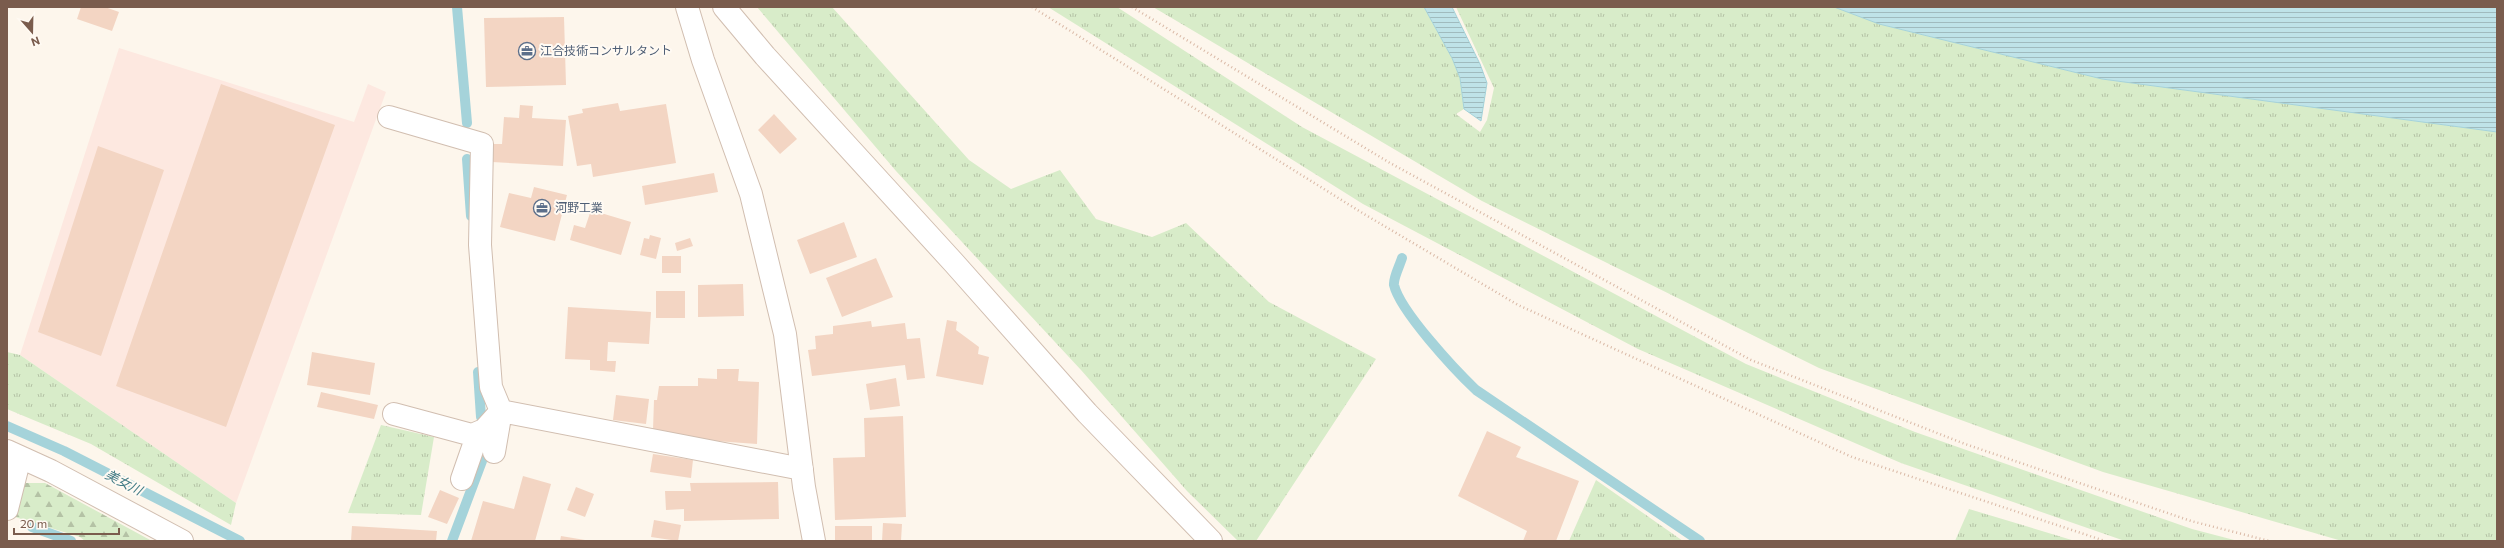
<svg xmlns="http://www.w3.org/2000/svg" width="2504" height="548" font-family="Commissioner,'Noto Sans JP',sans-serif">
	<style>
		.commercial { fill: #fde8e0 }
		.grass { fill: url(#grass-tufts) }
		.forest { fill: url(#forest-firs) }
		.water { fill: url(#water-rules); stroke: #a5d3da }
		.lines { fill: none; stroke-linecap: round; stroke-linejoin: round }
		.stream { stroke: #a5d3da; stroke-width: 10 }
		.building { fill: #f3d5c3 }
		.minor-casing { stroke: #d1beb0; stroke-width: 24 }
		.path { stroke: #d9b8a5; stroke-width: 2.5; stroke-dasharray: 1 3; stroke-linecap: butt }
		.minor { stroke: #fff; stroke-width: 22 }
		.labels { text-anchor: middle; stroke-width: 4; stroke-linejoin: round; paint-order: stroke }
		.service-label { font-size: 12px; fill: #4e5e75; stroke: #fffaf3; text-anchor: start }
		.water-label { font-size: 13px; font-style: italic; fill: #437c86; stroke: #fffaf3 }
	</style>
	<defs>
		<pattern id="grass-tufts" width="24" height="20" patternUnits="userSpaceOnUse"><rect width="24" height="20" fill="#d8ecc9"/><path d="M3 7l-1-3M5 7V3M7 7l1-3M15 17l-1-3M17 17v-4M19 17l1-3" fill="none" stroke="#b4c2a5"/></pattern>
		<pattern id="forest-firs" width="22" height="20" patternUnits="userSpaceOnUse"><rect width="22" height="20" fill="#d8ecc9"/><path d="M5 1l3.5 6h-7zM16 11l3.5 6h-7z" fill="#b4c2a5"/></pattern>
		<pattern id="water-rules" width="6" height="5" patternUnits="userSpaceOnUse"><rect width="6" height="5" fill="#bfe3e8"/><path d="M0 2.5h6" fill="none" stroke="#a0bbbe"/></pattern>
	</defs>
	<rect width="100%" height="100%" fill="#fdf6ec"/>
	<path class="commercial" d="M119,48L354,122L368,84L386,92L236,503L20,355Z"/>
	<path class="grass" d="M757,7H832L969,160L1011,189L1060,170L1096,219L1152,237L1186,223L1269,302L1376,359L1256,541H1238L1187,491L1081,370L896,171Z
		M1048,7H1117L1302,127L1746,364L1915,432L2192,529L2238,541L2122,540L1901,463L1638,349L1363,204Z
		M1153,7H1424L1452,58L1460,78L1464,109L1456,114L1480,132L1487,120L1494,88L1456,7H1834L1879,24L2102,79L2497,132V541H2342L2103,472L1819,368L1482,201Z
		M7,352L20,355L236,503L231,525L91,444L7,409Z
		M381,425L434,437L421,515L348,513Z
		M1596,480L1683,541H1569Z
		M1969,509L2075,541H1955Z"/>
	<path class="forest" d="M25,483H45L152,541H85L80,537L15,517Z"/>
	<path class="water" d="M1424,7H1452L1480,64L1487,83L1481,121L1464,109L1460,78L1452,58Z
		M1834,7H2497V132L2102,79L1879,24Z"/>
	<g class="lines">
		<path class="stream" d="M457,7L467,123
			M467,159L471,216
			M1402,258C1400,265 1393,278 1394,285C1400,311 1455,370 1476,390L1700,541
			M478,372L481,417
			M7,426L64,451L240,541
			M32,527L71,541
			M452,541L482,461"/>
	</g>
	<path class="building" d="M81,7H105L119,12L112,31L77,19Z
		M564,17L566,85L486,87L484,18Z
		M221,84L335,125L226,427L116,386Z
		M618,103L620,111L666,104L676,163L593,177L591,164L577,166L568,116L583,113L582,109Z
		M520,105L533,106L532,118L566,120L563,166L492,162L493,144H502L504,117L519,118Z
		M774,114L797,139L780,154L758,130Z
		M98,146L164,170L101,356L38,332Z
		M714,173L718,192L645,205L642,186Z
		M534,187L567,195L555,241L500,227L509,193L531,198Z
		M591,210L631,222L621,255L570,240L574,225L585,228Z
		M844,222L857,257L810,274L797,240Z
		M650,235L661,238L656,259L640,255L644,238L649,239Z
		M690,238L693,246L677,251L675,243Z
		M662,256H681V273H662Z
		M876,258L893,297L842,317L826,278Z
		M743,284L744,316L698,317V285Z
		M656,291H685V318H656Z
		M568,307L651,312L649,344L608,342L607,361H616L615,372L590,370V360L565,359Z
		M947,320L957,322L956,330L979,347L978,354L989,357L983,385L936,376Z
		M871,321L872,327L905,323L907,339L920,338L925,378L907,380L905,365L812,376L808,350L816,349L815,336L833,334V326Z
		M312,352L375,363L370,395L307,385Z
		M717,369H739L738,381L759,382L757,444L702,440L653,430L654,400H657L659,386H698V378L717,379Z
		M896,378L900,406L870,410L866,384Z
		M321,392L378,405L374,419L317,407Z
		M616,395L649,399L646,424L613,420Z
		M903,416L906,517L835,520L833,458L865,457L864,418Z
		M1487,431L1521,447L1516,457L1579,481L1556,541H1523L1527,531L1458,496Z
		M653,454L693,460L691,478L650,472Z
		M523,476L551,484L535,541H471L483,501L514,509Z
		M778,482L779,519L684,521V509L666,510L665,491H691L690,483Z
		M576,487L594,494L585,517L567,510Z
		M440,490L459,498L447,524L428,517Z
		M654,520L681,525L678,541L651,537Z
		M883,523L902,524L901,541H882Z
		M352,526L437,531L436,541H351Z
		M835,526H872V541H835Z
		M561,536L585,540V541H560Z"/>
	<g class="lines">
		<g class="minor-casing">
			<path id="minor" d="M687,7L703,60L751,194L785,334L804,487L814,541
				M724,7L765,56L954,263L1087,413L1211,541
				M389,117L482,144L480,245L491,387L501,411L494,452
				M394,414L472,435L484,430L501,411L802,469
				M7,451L51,471L182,541
				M462,479L478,433
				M7,509L20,457"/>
		</g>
		<path class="path" d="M1032,7L1364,214L1518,305L1852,457L2105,541
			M1132,7L1390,163L1751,360L1965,444L2191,521L2269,541"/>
		<use href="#minor" class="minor"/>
	</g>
	<defs>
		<g id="office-ring" transform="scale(0.9)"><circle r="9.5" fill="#fffaf3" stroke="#5c6f8a" stroke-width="1.5"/><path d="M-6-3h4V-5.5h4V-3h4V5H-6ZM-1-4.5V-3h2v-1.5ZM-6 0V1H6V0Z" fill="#5c6f8a"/></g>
	</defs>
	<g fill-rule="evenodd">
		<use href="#office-ring" x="527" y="51"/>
		<use href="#office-ring" x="542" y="208"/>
	</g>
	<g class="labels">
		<g class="service-label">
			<text x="540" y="55">江合技術コンサルタント</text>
			<text x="555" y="212">河野工業</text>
		</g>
		<g class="water-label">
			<text transform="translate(124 482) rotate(27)" y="5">美女川</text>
		</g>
	</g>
	<rect width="2504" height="548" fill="none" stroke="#7a5c4d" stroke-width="16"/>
	<g transform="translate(32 32) rotate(160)" stroke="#fffaf3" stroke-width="3" paint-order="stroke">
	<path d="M0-3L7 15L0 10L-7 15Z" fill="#7a5c4d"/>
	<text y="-6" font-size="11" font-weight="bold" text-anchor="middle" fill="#7a5c4d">N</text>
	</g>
	<path d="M14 528v6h105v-6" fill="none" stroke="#7a5c4d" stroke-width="2"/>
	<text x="20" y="528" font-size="12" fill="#7a5c4d" stroke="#fffaf3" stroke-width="3" paint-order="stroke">20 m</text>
</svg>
